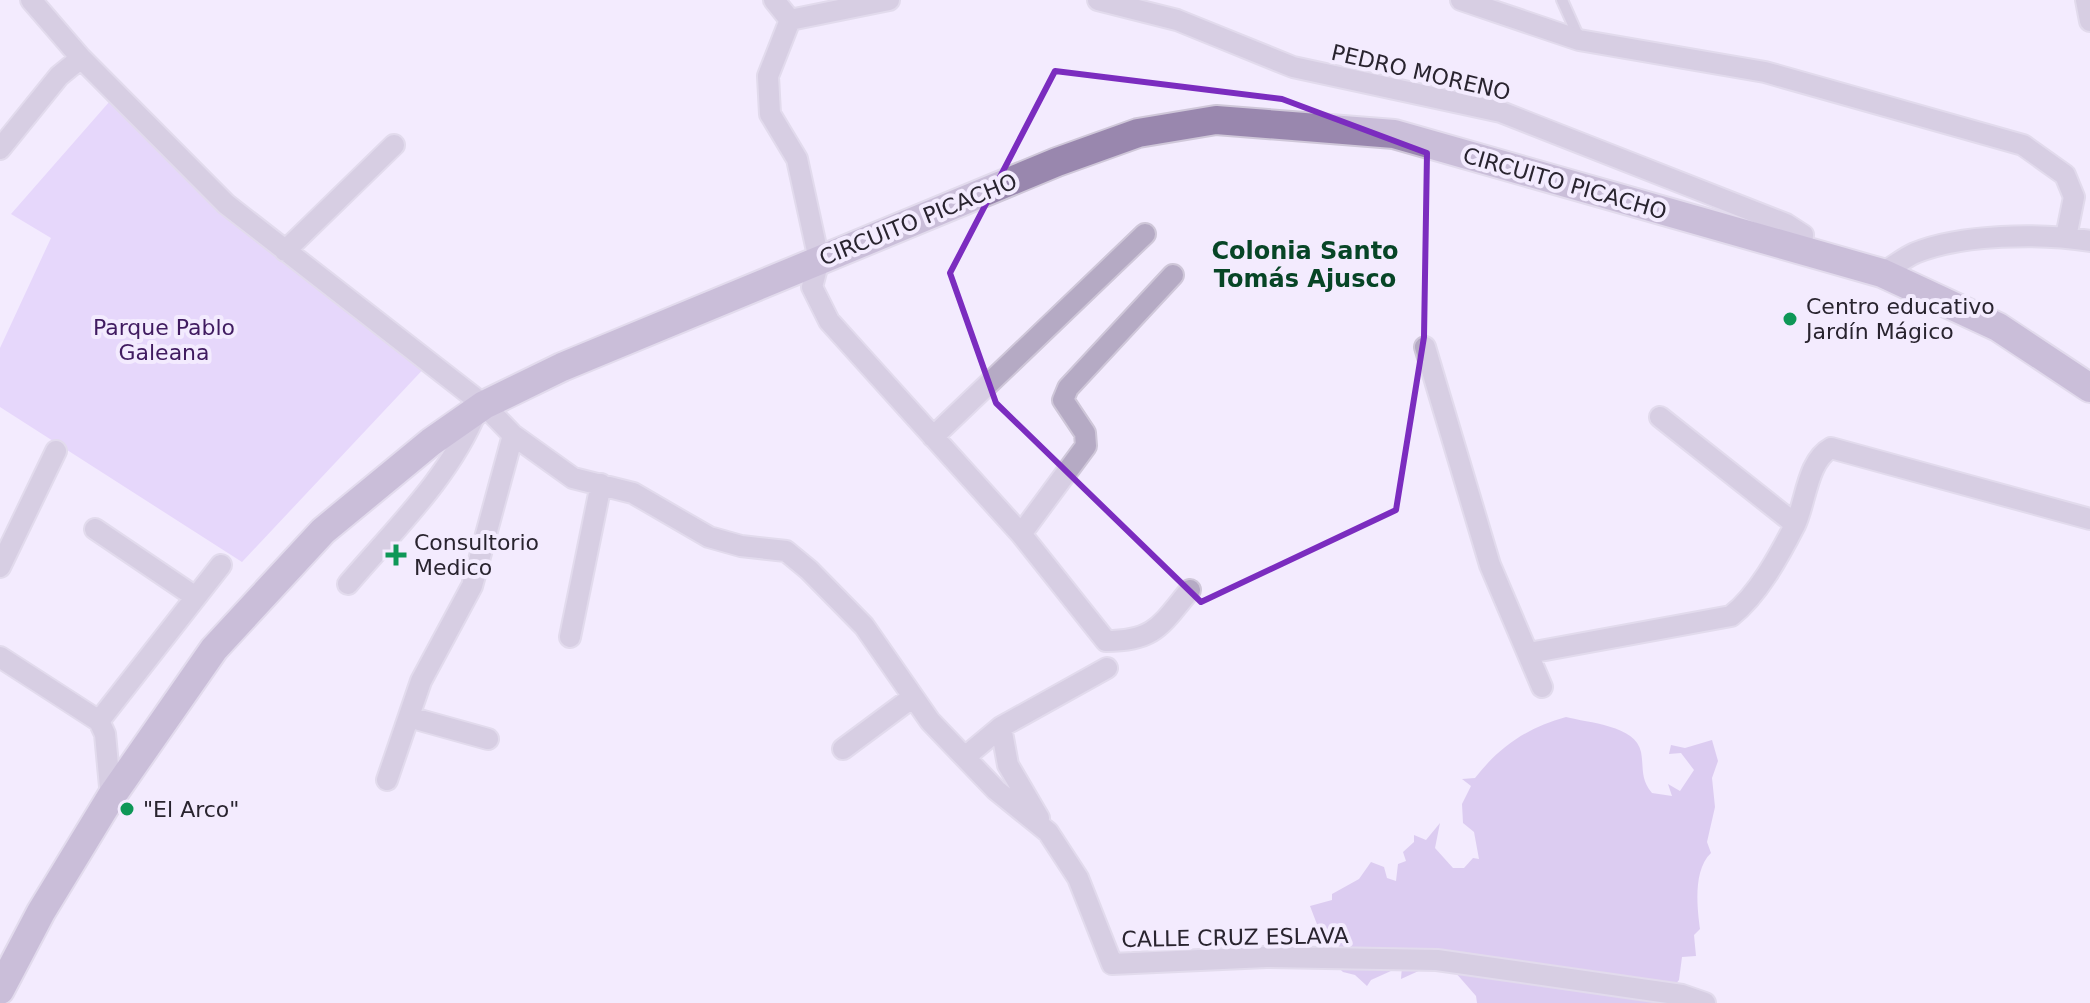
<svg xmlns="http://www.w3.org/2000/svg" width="2090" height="1003" font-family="'DejaVu Sans',sans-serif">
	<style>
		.green { fill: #d8bef9 }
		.forest { fill: #c2a7e2 }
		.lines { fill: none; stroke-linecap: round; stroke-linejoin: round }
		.service-casing { stroke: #cfc7d9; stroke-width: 14 }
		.minor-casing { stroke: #cfc7d9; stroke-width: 24 }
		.secondary-casing { stroke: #cfc7d9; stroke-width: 32 }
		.service { stroke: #b5aac4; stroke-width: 10 }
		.minor { stroke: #b5aac4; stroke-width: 20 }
		.secondary { stroke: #9987ae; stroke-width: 28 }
		.marked { fill: none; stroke: #7b2cbf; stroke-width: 6; stroke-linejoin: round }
		.poi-dot { fill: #0e9757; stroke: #f3ebfe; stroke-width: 3 }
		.labels { text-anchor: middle; stroke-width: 8; stroke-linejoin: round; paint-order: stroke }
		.street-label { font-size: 22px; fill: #29242f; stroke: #f3ebfe }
		.poi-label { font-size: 22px; fill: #29242f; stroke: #f3ebfe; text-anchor: start }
		.park-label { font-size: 22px; fill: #401b60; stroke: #f3ebfe }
		.neighbourhood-label { font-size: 24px; font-weight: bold; fill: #074526; stroke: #f3ebfe }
	</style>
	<rect width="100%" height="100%" fill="#f3ebfe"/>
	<path class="green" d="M117,93L226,204L429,363L242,562L0,407V348L51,238L11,214Z"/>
	<path class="forest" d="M1566,717C1588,723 1636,725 1641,752C1644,768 1640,779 1652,793L1672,796L1668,784L1680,791L1694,770L1681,753L1669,754L1671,745L1685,748L1712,740L1718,761L1712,778L1715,807L1707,842L1711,853C1693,870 1697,907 1700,929L1694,935L1696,956L1682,957L1679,980L1674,986L1680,1003H1477L1476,996L1455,972L1423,969L1401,979L1402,966L1371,980L1367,986L1355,975L1343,972L1320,950L1323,940L1310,906L1332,900V894L1359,879L1371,862L1384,867L1387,878L1396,881L1398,864L1406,861L1403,852L1414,842V835L1426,840L1440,823L1435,848L1453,868H1464L1473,858L1479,859L1474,832L1463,823L1462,804L1471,786L1462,779L1475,778C1500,746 1527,728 1566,717Z"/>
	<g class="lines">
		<g class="service-casing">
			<path id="service" d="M1562,0L1579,38"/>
		</g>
		<g class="minor-casing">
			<path id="minor" d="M31,0L81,58L226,204L484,405L513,435L573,478L633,493L709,537L741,546L786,551L809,570L864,626L930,721L996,790L1048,832L1078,878L1112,964L1266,957L1437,960L1682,995L1705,1003
				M774,0L790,20
				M1098,0L1177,20L1293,67L1501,112L1786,224L1803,235L1801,251
				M1461,0L1579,40L1765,72L2023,145L2065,175L2074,197L2066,237
				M2086,0L2090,21
				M790,20L768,76L770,114L797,159L819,260L812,287L829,321L1021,534L1106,641C1155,641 1161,625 1190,590
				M790,20L889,0
				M0,149L59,76L81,58
				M285,251L394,145
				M1882,273C1893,267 1904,258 1915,253C1961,234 2041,233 2090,241
				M1425,347L1490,565L1542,687
				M1660,417L1795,524
				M933,437L1145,234
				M95,529L194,596
				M1021,534L1086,446L1085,433L1063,400L1068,388L1173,275
				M0,567L56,451
				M348,584C394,530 450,477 477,410
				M570,637L601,484
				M1529,653L1731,616C1758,595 1779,556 1795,525C1806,502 1807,461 1831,448L2090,519
				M0,657L99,721L105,734L111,797
				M409,717L488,739
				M99,721L221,565
				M1001,727L1008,765L1039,818
				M843,749L913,697
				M965,757L1001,727L1107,668
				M387,780L421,681L472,586L513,435"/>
		</g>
		<g class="secondary-casing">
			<path id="secondary" d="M0,990L41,912L111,797L214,649L323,531L431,442L484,405L562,367L1057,162L1138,133L1216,120L1394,134L1882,273L1998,327L2090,388"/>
		</g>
		<use href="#service" class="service"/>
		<use href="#minor" class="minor"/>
		<use href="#secondary" class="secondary"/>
	</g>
	<path d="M0 0H2090V1003H0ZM1055,71L1282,99L1427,153L1424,337L1396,510L1201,602L996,403L950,273Z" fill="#f3ebfe" fill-opacity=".55" fill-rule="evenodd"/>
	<path class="marked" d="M1055,71L1282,99L1427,153L1424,337L1396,510L1201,602L996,403L950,273Z"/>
	<g class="poi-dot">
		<circle cx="1790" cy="319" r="8"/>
		<path d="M392 543h8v8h8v8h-8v8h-8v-8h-8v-8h8z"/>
		<circle cx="127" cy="809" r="8"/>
	</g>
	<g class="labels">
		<g class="street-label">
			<text transform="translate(1421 72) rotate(13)" y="8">PEDRO MORENO</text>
			<text transform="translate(1565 183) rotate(16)" y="8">CIRCUITO PICACHO</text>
			<text transform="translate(918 219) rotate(-22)" y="8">CIRCUITO PICACHO</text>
			<text transform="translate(1235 937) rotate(-1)" y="8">CALLE CRUZ ESLAVA</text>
		</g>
		<g class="poi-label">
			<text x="1806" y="314">Centro educativo<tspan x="1806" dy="25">Jardín Mágico</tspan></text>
			<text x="414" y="550">Consultorio<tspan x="414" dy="25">Medico</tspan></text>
			<text x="143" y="817">"El Arco"</text>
		</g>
		<g class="park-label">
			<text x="164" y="335">Parque Pablo<tspan x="164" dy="25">Galeana</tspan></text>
		</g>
		<g class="neighbourhood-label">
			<text x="1305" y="259">Colonia Santo<tspan x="1305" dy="28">Tomás Ajusco</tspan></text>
		</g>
	</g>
</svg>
